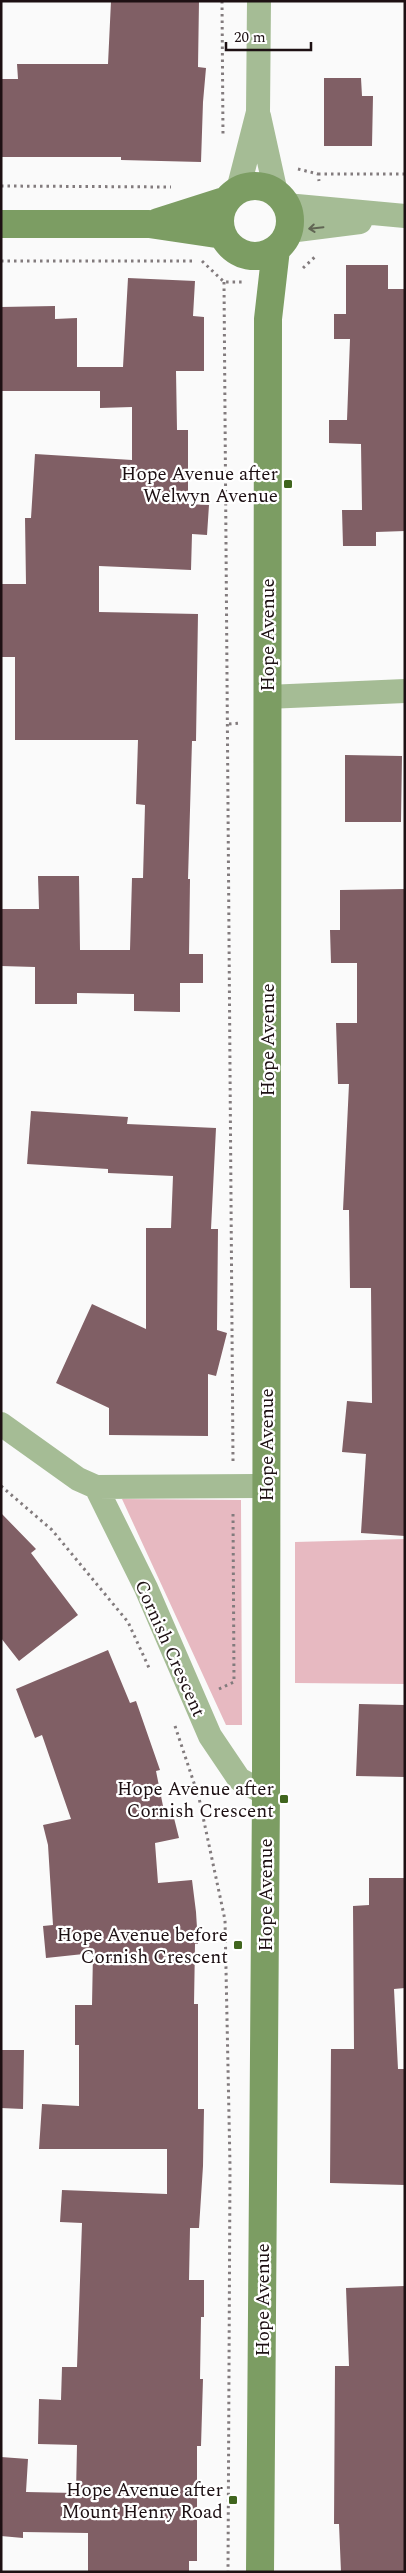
<svg xmlns="http://www.w3.org/2000/svg" width="406" height="2573" font-family="Spectral,serif">
	<style>
		.green { fill: #e7b9c1 }
		.building { fill: #805f65 }
		.lines { fill: none; stroke-linecap: round; stroke-linejoin: round }
		.path { stroke: #827b7d; stroke-width: 3; stroke-dasharray: 2.5 4; stroke-linecap: butt }
		.street { stroke: #a5bc95; stroke-width: 24 }
		.secondary { stroke: #7c9d63; stroke-width: 28 }
		.oneway { stroke: #616654 }
		.poi-dot { fill: #40651e; stroke: #fff; stroke-width: 2 }
		.labels { text-anchor: middle; stroke-width: 4.5; stroke-linejoin: round; paint-order: stroke }
		.poi-label { font-size: 19px; fill: #1d1013; stroke: #fff; text-anchor: end }
		.street-label { font-size: 19px; fill: #1d1013; stroke: #fff }
	</style>
	<rect width="100%" height="100%" fill="#fafafa"/>
	<path class="green" d="M122,1499L241,1500L242,1725H226Z
		M405,1539V1684L295,1683V1542Z"/>
	<path class="building" d="M111,1H199L198,67L206,68L203,102L201,162L121,160V157H1V79H18L17,64H108Z
		M324,78H361L362,96H373L372,146H324Z
		M346,265H388V289H405V531L376,532V546H343L342,510H362L361,444L329,443V420H347L350,339H334V314H346Z
		M128,278L195,281L193,316L204,317V371H176L177,430H188V504L209,505L207,535L192,534L191,570L99,566V612L198,614L196,741H192L188,879H190L189,954H203V983H180V1012L134,1011V994L77,993V1004H35V967L1,966V909H39L38,876H79L80,950H130L132,878H143L145,805L136,804L138,740H15V657H1V584H26L25,518H31L35,454L132,460V407L100,408V391H1V307L55,306V319L77,318V367H123Z
		M345,755L402,756L401,822H345Z
		M405,889V1536L361,1533L366,1454L342,1452L347,1401L372,1403L371,1288H350L349,1210H343L349,1084H338L336,1023H357V963H331L330,930H340V890Z
		M31,1111L128,1117L127,1124L216,1128L211,1229H218L217,1330L227,1333L216,1376L208,1374V1436L109,1435V1408L56,1383L92,1304L146,1329V1228H171L173,1176L108,1173V1169L27,1164Z
		M1,1513L36,1549L31,1553L78,1615L19,1661L1,1638Z
		M108,1650L130,1703L136,1701L160,1770L156,1771L165,1816L173,1814L179,1838L155,1843L158,1883L192,1880L196,1912L198,1944H195L194,2004H198V2109H204L203,2166L199,2228H190L189,2280H204V2317H201L200,2379H203L201,2446H197V2561H189V2572H88V2533L23,2532V2538L1,2536V2457L28,2459L26,2492L76,2493L77,2445L38,2444L39,2399L61,2400L62,2367H77L82,2223L60,2222L62,2190L167,2194V2149H39L42,2104L79,2106V2045H75V2005H92L93,1953L46,1958L43,1926L53,1925L48,1845L43,1825L71,1819L42,1735L35,1738L16,1689Z
		M359,1704L405,1705V1777L356,1776Z
		M369,1878H405V1988L394,1989L398,2069H405V2185L330,2183L331,2049H354L353,1906L369,1905Z
		M1,2050H24L23,2109L1,2108Z
		M405,2286V2572H341L339,2524H334L335,2366H349L346,2288Z"/>
	<g class="lines">
		<path class="path" d="M222,1L223,136
			M298,169L318,174L319,181
			M318,174H405
			M1,186L171,187
			M1,261H193
			M202,261L224,282H245
			M303,268L317,255
			M224,282L233,1461
			M229,724L240,723
			M1,1486L52,1530L128,1622L150,1670
			M219,1689L234,1682L233,1512
			M175,1726L199,1798L225,1920L230,2166L228,2572"/>
		<path class="street" d="M259,116L276,193
			M238,190L258,112L259,1
			M286,205L405,216
			M289,231L360,222
			M267,697L405,691
			M1,1424L78,1479L96,1487L266,1486
			M96,1487L146,1588L210,1736L239,1779L266,1794"/>
		<path class="secondary" d="M220 221a35 35 0 1 1 70 0a35 35 0 1 1-70 0Z
			M158,222L227,200
			M1,224H149L223,235
			M260,2572L266,1794L268,319L276,249"/>
	</g>
	<defs><path id="oneway-shaft" d="M-6 0H5M1.5-3L5.5 0L1.5 3" fill="none" stroke-width="1.6" stroke-linecap="round" stroke-linejoin="round" transform="scale(1.25)"/></defs>
	<use class="oneway" href="#oneway-shaft" transform="translate(316 228) rotate(174)"/>
	<g class="poi-dot">
		<rect x="283" y="479" width="10" height="10" rx="2.5"/>
		<rect x="279" y="1794" width="10" height="10" rx="2.5"/>
		<rect x="233" y="1940" width="10" height="10" rx="2.5"/>
		<rect x="228" y="2495" width="10" height="10" rx="2.5"/>
	</g>
	<g class="labels">
		<g class="poi-label">
			<text x="278" y="480">Hope Avenue after<tspan x="278" dy="22">Welwyn Avenue</tspan></text>
			<text x="274" y="1795">Hope Avenue after<tspan x="274" dy="22">Cornish Crescent</tspan></text>
			<text x="228" y="1941">Hope Avenue before<tspan x="228" dy="22">Cornish Crescent</tspan></text>
			<text x="223" y="2496">Hope Avenue after<tspan x="223" dy="22">Mount Henry Road</tspan></text>
		</g>
		<g class="street-label">
			<text transform="translate(267 635) rotate(-90)" y="7">Hope Avenue</text>
			<text transform="translate(267 1040) rotate(-90)" y="7">Hope Avenue</text>
			<text transform="translate(266 1445) rotate(-90)" y="7">Hope Avenue</text>
			<text transform="translate(171 1648) rotate(66)" y="7">Cornish Crescent</text>
			<text transform="translate(265 1895) rotate(-90)" y="7">Hope Avenue</text>
			<text transform="translate(262 2300) rotate(-90)" y="7">Hope Avenue</text>
		</g>
	</g>
	<rect width="406" height="2573" fill="none" stroke="#1d1013" stroke-width="5"/>
	<path d="M226 42v8h85v-8" fill="none" stroke="#1d1013" stroke-width="2.5"/>
	<text x="234" y="42" font-size="15" fill="#1d1013" stroke="#ffffff" stroke-width="4" paint-order="stroke">20 m</text>
</svg>
